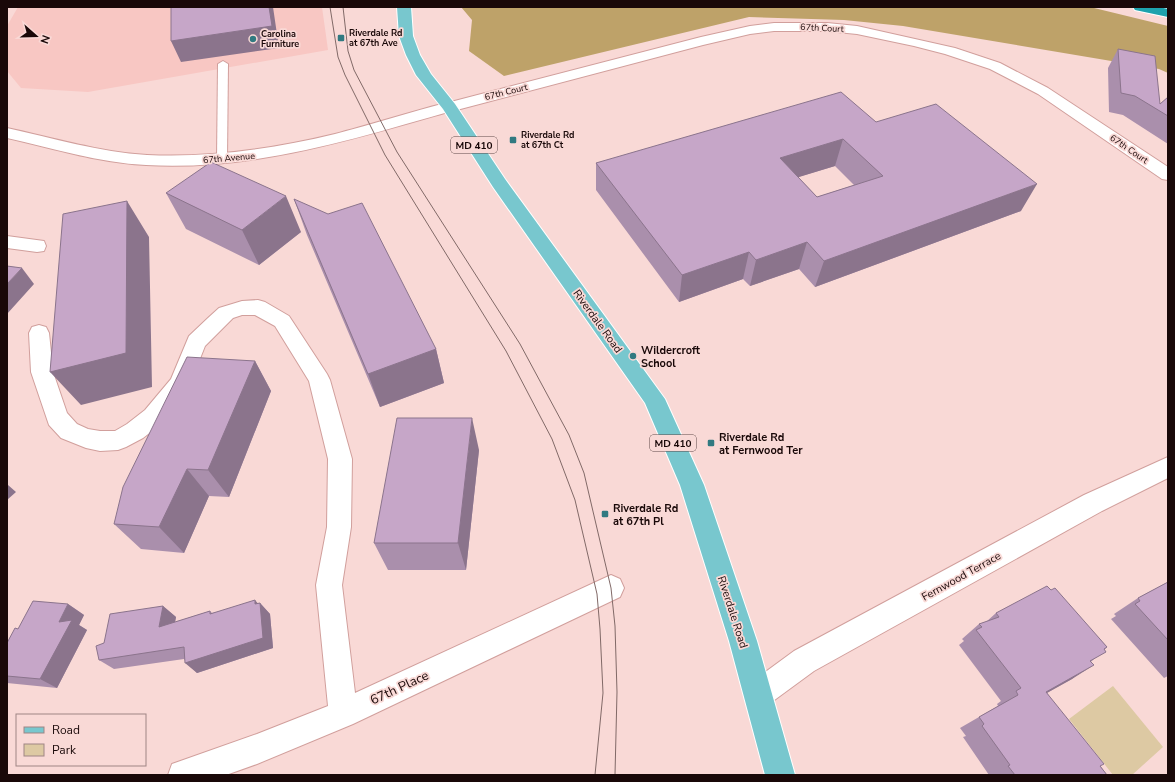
<svg xmlns="http://www.w3.org/2000/svg" width="1175" height="782" font-family="'Nunito Sans',sans-serif">
	<style>
		.built { fill: #f8c7c3 }
		.green { fill: #ddc9a3 }
		.forest { fill: #bea269 }
		.lines { fill: none; stroke-linecap: round; stroke-linejoin: round }
		.lane-casing { stroke: #d19f9c; stroke-width: 2 }
		.street-casing { stroke: #d19f9c; stroke-width: 2 }
		.secondary-casing { stroke: #d19f9c; stroke-width: 2 }
		.primary-casing { stroke: #fff; stroke-width: 2 }
		.highway-casing { stroke: #fff; stroke-width: 2 }
		.lane { fill: #fff; fill-rule: evenodd }
		.street { fill: #fff; fill-rule: evenodd }
		.secondary { fill: #fff; fill-rule: evenodd }
		.primary { fill: #78c7ce; fill-rule: evenodd }
		.highway { fill: #1ea2ad; fill-rule: evenodd }
		.tram { stroke: #816967; stroke-width: 1 }
		.wall { fill: #aa8fac; fill-rule: evenodd }
		.shaded-wall { fill: #8b748c }
		.building { fill: #c6a6c8; stroke: #8b748c; fill-rule: evenodd }
		.poi-dot { fill: #317a81; stroke: #f9d9d6; stroke-width: 1.5 }
		.labels { text-anchor: middle; stroke-width: 3.5; stroke-linejoin: round; paint-order: stroke }
		.far-street-label { font-size: 9px; fill: #190808; stroke: #f9d9d6 }
		.far-poi-label { font-size: 9px; font-weight: bold; fill: #190808; stroke: #f9d9d6; text-anchor: start }
		.shield { fill: #f9d9d6; stroke: #5c4746; stroke-width: 1 }
		.shield-label { font-size: 10px; font-weight: bold; fill: #190808 }
		.street-label { font-size: 11px; fill: #190808; stroke: #f9d9d6 }
		.poi-label { font-size: 11px; font-weight: bold; fill: #190808; stroke: #f9d9d6; text-anchor: start }
		.near-street-label { font-size: 13px; fill: #190808; stroke: #f9d9d6 }
	</style>
	<rect width="100%" height="100%" fill="#f9d9d6"/>
	<path class="built" d="M18,7H322L328,50L88,92L21,88L7,71V26Z"/>
	<path class="green" d="M1113,686L1163,747L1132,775H1113L1069,719Z"/>
	<path class="forest" d="M461,7H1090L1168,26V73L1159,69L903,26L844,20L749,17L504,76L469,51L472,20Z"/>
	<g class="lines">
		<g class="lane-casing">
			<path id="lane" d="M223,61L228,64L227,159L222,162L217,159L218,64Z"/>
		</g>
		<g class="street-casing">
			<path id="street" d="M774,23H827L857,26L955,48L1000,63L1048,88L1168,167V180L1162,179L1038,94L990,69L945,54L914,46L857,34L827,31H774L750,34L703,45L449,112L443,110L441,107L443,104L701,37L750,26Z
				M7,236L44,241L46,246L44,251L37,252L7,248Z
				M258,300L265,302L289,316L327,374L330,380L352,459L351,527L342,585L355,693L611,575L620,579L624,588L620,597L353,724L257,764L226,775H168L172,764L257,734L328,706L316,585L327,527L328,459L309,381L275,326L255,315H242L233,318L205,346L188,389L161,424L143,438L126,447L118,450L100,451L86,448L61,438L49,425L31,372L29,333L32,327L39,325L46,327L49,333L53,372L67,413L77,424L88,429L100,431H115L127,424L145,410L171,379L189,336L208,318L219,308L242,301Z
				M1168,457V478L1102,511L814,671L769,704L759,708L749,704L745,694L749,684L794,651L1084,495Z"/>
		</g>
		<g class="secondary-casing">
			<path id="secondary" d="M449,102L455,104L457,107L455,110C354,139 253,171 146,165C99,163 53,148 7,138V128C53,138 99,152 147,155C210,158 273,149 335,134C373,124 411,112 449,102Z"/>
		</g>
		<g class="primary-casing">
			<path id="primary" d="M397,7H411L413,36L420,55L431,74L455,104L505,179L665,399L704,485L757,641L795,775H765L729,641L680,485L645,403L493,187L443,109L416,75L406,55L399,36Z"/>
		</g>
		<g class="highway-casing">
			<path id="highway" d="M1133,7H1159L1168,9V17L1135,10Z"/>
		</g>
		<use href="#lane" class="lane"/>
		<use href="#street" class="street"/>
		<use href="#secondary" class="secondary"/>
		<use href="#primary" class="primary"/>
		<use href="#highway" class="highway"/>
		<path class="tram" d="M330,7L338,57L345,75L385,155L506,351L552,439L575,500L597,594L600,629L603,693L595,775
			M343,7L348,51L354,70L397,152L520,344L569,435L584,473L611,588L615,626L617,692L615,775"/>
	</g>
	<path class="wall" d="M1118,49L1160,104L1168,97V144L1123,115L1109,112L1108,68Z
		M876,122L1021,211L815,287L799,269L750,286L743,279L679,302L596,190V163ZM835,166L854,185L817,197L798,177Z
		M166,193L301,232L259,265L186,229Z
		M294,199L436,349L444,383L380,407L307,235Z
		M255,361L271,391L229,497L209,496L184,553L141,549L114,524Z
		M479,450L466,570H388L374,543Z
		M1168,582V676L1164,678L1111,619L1116,616L1114,614L1138,598Z
		M1051,590L1107,647L1104,650L1072,679L1047,693L1107,775H989L963,737L966,736L960,728L998,706L997,704L1001,701L959,645L964,641L962,639L979,624L986,622L996,613Z
		M260,603L270,614L273,648L197,673L184,659L114,669L99,660L104,643L163,606L176,617L175,622L210,611L212,613Z
		M68,604L84,615L79,625L87,630L57,688L7,683V643Z"/>
	<path class="shaded-wall" d="M269,7H273L279,48L181,62L171,41Z
		M843,139L835,166L773,185L780,158Z
		M1037,184L1021,211L815,287L824,261Z
		M286,196L301,232L259,265L242,230Z
		M127,201L149,237L152,387L81,405L50,372Z
		M807,242L799,269L750,286L756,260Z
		M749,252L743,279L679,302L682,275Z
		M22,268L34,284L7,314V284Z
		M436,349L444,383L380,407L368,374Z
		M255,361L271,391L229,497L208,470Z
		M472,418L479,450L466,570L458,543Z
		M187,469L209,496L184,553L159,527Z
		M8,485L16,492L7,500V486Z
		M255,600L260,606V603L270,614L273,648L197,673L185,663Z
		M68,604L84,615L79,625L87,630L57,688L40,679L59,622Z
		M163,606L176,617L172,637L159,627Z
		M1094,665L1072,679L1025,705L1046,692Z"/>
	<path class="building" d="M171,7H269L272,26L171,41Z
		M1118,49L1155,56L1160,104L1168,97V116L1135,96L1121,93Z
		M841,92L876,122L936,104L1037,184L824,261L807,242L756,260L749,252L682,275L596,163ZM843,139L883,176L817,197L780,158Z
		M211,162L286,196L242,230L166,193Z
		M294,199L328,214L362,203L436,349L368,374Z
		M127,201L126,353L50,372L63,214Z
		M7,266L22,268L7,284Z
		M187,357L255,361L208,470L187,469L159,527L114,524L123,487Z
		M397,418H472L458,543H374Z
		M1168,582V640L1135,604L1140,601L1138,598Z
		M1047,586L1051,590L1055,588L1107,647L1104,649L1106,652L1090,661L1094,665L1046,692L1104,764L1100,766L1107,775H1015L1008,766L1010,765L982,726L984,724L979,717L1018,695L1016,691L1021,688L976,630L982,627L979,624L999,617L996,613Z
		M255,600V604L260,603L263,638L185,663L184,647L99,660L96,646L104,643L110,614L163,606L159,627L210,611V614Z
		M33,601L68,604L59,622L72,620L40,679L7,676V643L15,628L18,629Z"/>
	<g class="poi-dot">
		<rect x="337" y="34" width="8" height="8" rx="2"/>
		<circle cx="253" cy="39" r="4"/>
		<rect x="509" y="136" width="8" height="8" rx="2"/>
		<circle cx="633" cy="356" r="4"/>
		<rect x="707" y="439" width="8" height="8" rx="2"/>
		<rect x="601" y="510" width="8" height="8" rx="2"/>
	</g>
	<g class="labels">
		<g class="far-street-label">
			<text transform="translate(822 28) rotate(3)" y="3">67th Court</text>
			<text transform="translate(506 92) rotate(-14)" y="3">67th Court</text>
			<text transform="translate(1129 149) rotate(34)" y="3">67th Court</text>
			<text transform="translate(229 158) rotate(-5)" y="3">67th Avenue</text>
		</g>
		<g class="far-poi-label">
			<text x="349" y="36">Riverdale Rd<tspan x="349" dy="10">at 67th Ave</tspan></text>
			<text x="261" y="37">Carolina<tspan x="261" dy="10">Furniture</tspan></text>
			<text x="521" y="138">Riverdale Rd<tspan x="521" dy="10">at 67th Ct</tspan></text>
		</g>
		<g class="shield">
			<rect x="451" y="137" width="46" height="16" rx="3"/>
			<rect x="650" y="435" width="46" height="16" rx="3"/>
		</g>
		<g class="shield-label">
			<text x="474" y="149">MD 410</text>
			<text x="673" y="447">MD 410</text>
		</g>
		<g class="street-label">
			<text transform="translate(598 321) rotate(54)" y="4">Riverdale Road</text>
			<text transform="translate(961 576) rotate(-29)" y="4">Fernwood Terrace</text>
			<text transform="translate(733 612) rotate(72)" y="4">Riverdale Road</text>
		</g>
		<g class="poi-label">
			<text x="641" y="354">Wildercroft<tspan x="641" dy="13">School</tspan></text>
			<text x="719" y="441">Riverdale Rd<tspan x="719" dy="13">at Fernwood Ter</tspan></text>
			<text x="613" y="512">Riverdale Rd<tspan x="613" dy="13">at 67th Pl</tspan></text>
		</g>
		<g class="near-street-label">
			<text transform="translate(399 687) rotate(-25)" y="5">67th Place</text>
		</g>
	</g>
	<rect width="1175" height="782" fill="none" stroke="#190808" stroke-width="16"/>
	<rect x="16" y="714" width="130" height="52" fill="#f9d9d6" stroke="#9f8584"/>
	<rect x="24" y="727" width="20" height="6" fill="#78c7ce" stroke="#9f8584"/>
	<text x="52" y="734" font-size="12" fill="#190808">Road</text>
	<rect x="24" y="744" width="20" height="12" fill="#ddc9a3" stroke="#9f8584"/>
	<text x="52" y="754" font-size="12" fill="#190808">Park</text>
	<g transform="translate(36 36) rotate(110)" stroke="#f9d9d6" stroke-width="3" paint-order="stroke">
	<path d="M0-3L7 15L0 10L-7 15Z" fill="#190808"/>
	<text y="-6" font-size="11" font-weight="bold" text-anchor="middle" fill="#190808">N</text>
	</g>
</svg>
